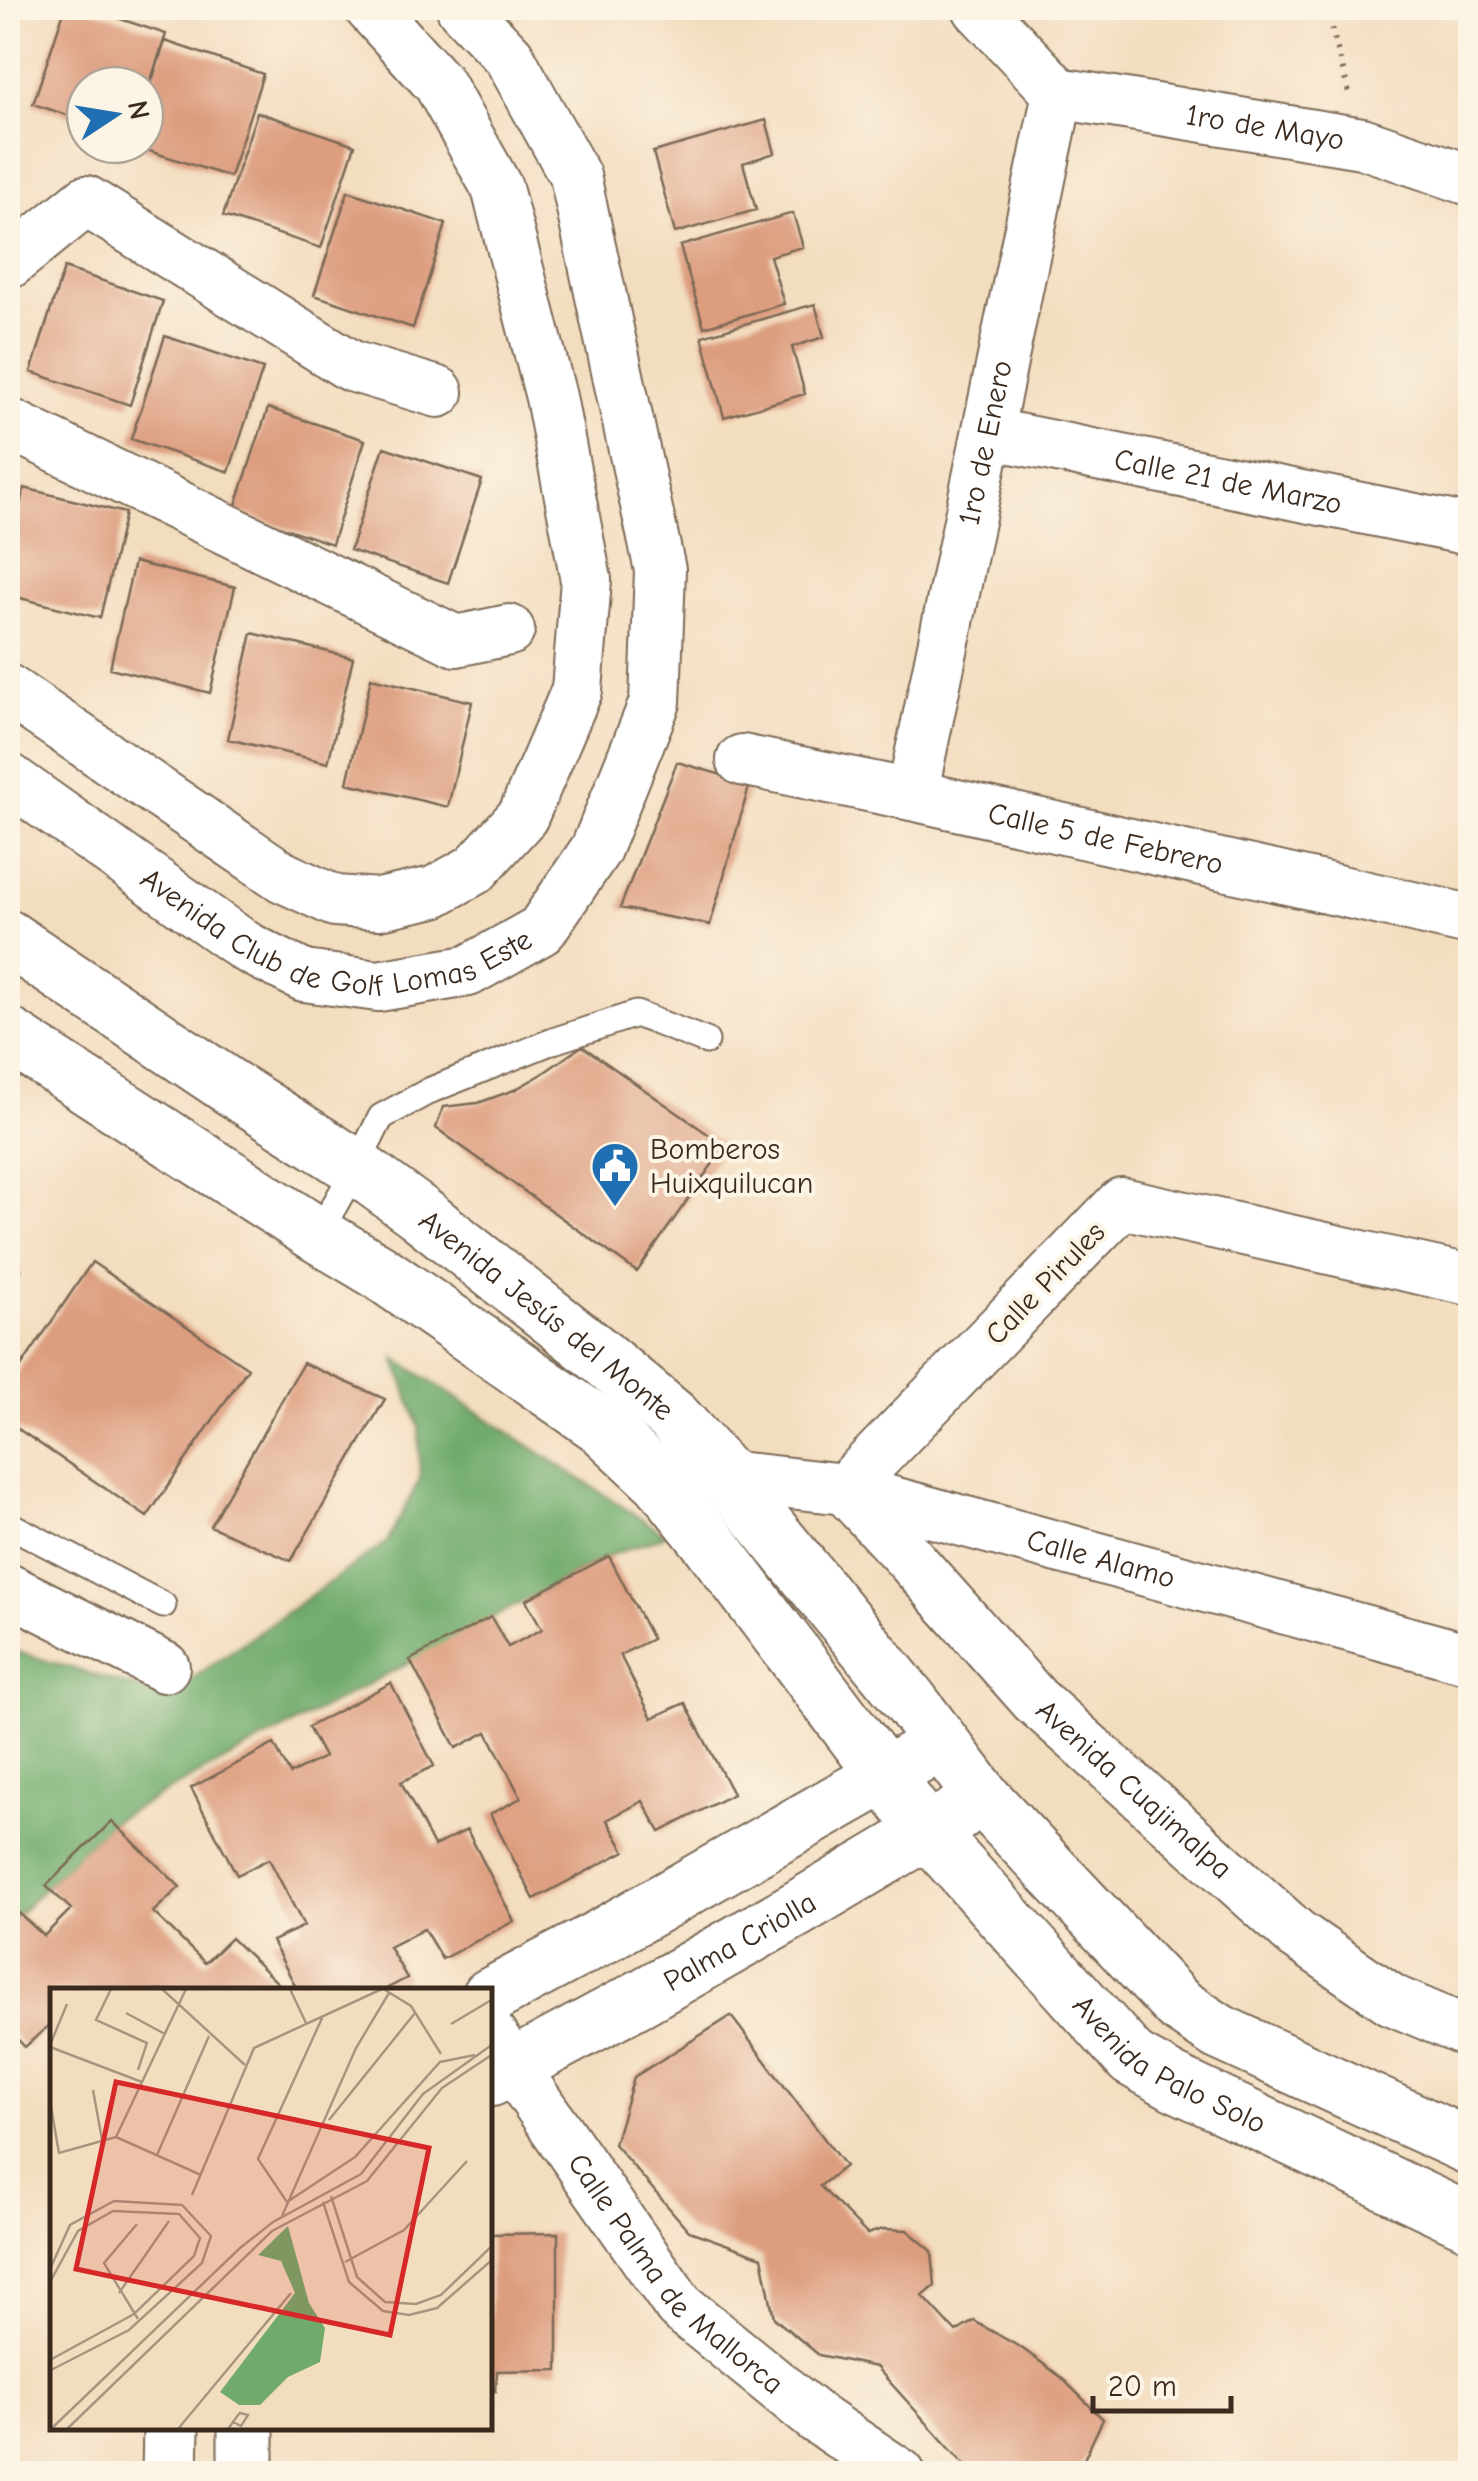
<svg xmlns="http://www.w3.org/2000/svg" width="1478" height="2481" font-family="'Comic Neue',sans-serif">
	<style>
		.forest { fill: #70ab6c; stroke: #566a45; stroke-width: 2.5 }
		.building { fill: #dd9d7f }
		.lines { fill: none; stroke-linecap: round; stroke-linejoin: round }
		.service-casing { stroke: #7b6956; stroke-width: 29 }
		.minor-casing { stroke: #7b6956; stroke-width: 54 }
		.secondary-casing { stroke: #7b6956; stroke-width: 59 }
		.path { stroke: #7b6956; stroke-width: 6; stroke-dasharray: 2.5 8; stroke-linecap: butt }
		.service { stroke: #fff; stroke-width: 25 }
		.minor { stroke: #fff; stroke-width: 50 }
		.secondary { stroke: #fff; stroke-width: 55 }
		.labels { text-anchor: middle; stroke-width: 8; stroke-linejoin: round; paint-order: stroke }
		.street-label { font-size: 30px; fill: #3b2a1e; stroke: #fcf5e5 }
		.poi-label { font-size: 30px; fill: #3b2a1e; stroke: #fcf5e5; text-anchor: start }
		.inset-road { fill: none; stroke: #a9957f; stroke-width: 2.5 }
		.view { fill: #d62828; fill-opacity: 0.15; stroke: #d62828; stroke-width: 5 }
		.inset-edge { fill: none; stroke: #3b2a1e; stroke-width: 5 }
	</style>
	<rect width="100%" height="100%" fill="#fcf5e5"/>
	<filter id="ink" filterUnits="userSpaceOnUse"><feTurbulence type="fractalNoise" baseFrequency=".01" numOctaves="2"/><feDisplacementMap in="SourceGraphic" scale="20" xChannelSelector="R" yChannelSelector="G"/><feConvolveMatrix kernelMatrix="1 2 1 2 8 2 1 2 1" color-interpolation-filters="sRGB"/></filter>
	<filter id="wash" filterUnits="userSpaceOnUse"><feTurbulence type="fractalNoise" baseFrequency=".0048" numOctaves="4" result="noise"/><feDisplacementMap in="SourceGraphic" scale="40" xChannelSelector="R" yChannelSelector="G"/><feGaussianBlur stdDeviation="2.25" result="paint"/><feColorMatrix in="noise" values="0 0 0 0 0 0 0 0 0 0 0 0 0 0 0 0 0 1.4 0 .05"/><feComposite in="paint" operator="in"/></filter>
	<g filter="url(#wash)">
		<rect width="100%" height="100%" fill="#f3ddbf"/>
		<path class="forest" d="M395,1358L666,1535L608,1556L112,1821L8,1924V1649L166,1697L387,1542L420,1479L419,1427Z"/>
		<g id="blocks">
			<path class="building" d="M65,8H87L166,34L146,95L145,85H85V121L33,104Z
				M165,41L263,74L230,177L134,146L145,145V102Z
				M257,112L355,145L321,248L223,216Z
				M766,120L775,153L743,163L756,210L675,233L653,152Z
				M348,191L446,224L413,328L314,295Z
				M793,213L803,247L770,256L784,304L704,327L680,246Z
				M64,268L163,301L130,405L31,372Z
				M815,304L824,337L792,347L805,394L724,417L702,336Z
				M165,336L263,369L229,472L131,439Z
				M268,408L365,440L332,544L234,511Z
				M384,447L482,480L448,583L350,550Z
				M24,488L125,513L100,618L8,595V558Z
				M134,562L235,587L210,693L110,668Z
				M252,633L353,658L328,763L228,739Z
				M371,678L472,702L448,807L347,783Z
				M677,762L750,783L710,925L620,908Z
				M582,1046L725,1146L637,1272L436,1128L443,1107L478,1103L514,1090L539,1076Z
				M8,1260L21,1270L8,1289Z
				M92,1262L248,1368L147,1517L8,1422V1386Z
				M303,1363L385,1399L291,1561L210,1526Z
				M609,1556L652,1639L620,1655L652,1718L685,1703L733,1794L660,1832L643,1801L607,1820L625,1851L534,1899L490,1814L521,1798L487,1732L456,1748L410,1660L491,1617L508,1647L542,1629L526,1600Z
				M391,1683L434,1766L401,1782L434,1846L467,1830L514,1921L442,1959L424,1929L389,1947L407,1978L382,1991H298L272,1941L304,1926L269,1859L237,1875L191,1788L274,1744L290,1774L324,1757L308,1727Z
				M112,1821L180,1887L153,1912L205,1963L231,1938L286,1991H52V2025L51,2023L25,2047L8,2029V1924L19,1913L44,1936L71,1909L46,1886Z
				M731,2016L845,2166L820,2186L867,2234L883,2229L907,2230L932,2251L935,2286L923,2296L956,2332L974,2321L1023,2349L1061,2377L1103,2419L1077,2474H973L876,2367L819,2355L774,2318L762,2257L689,2231L614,2144L634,2077Z
				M558,2233V2370L497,2371L496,2391H490V2234Z
				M479,2466L481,2474H431V2471Z"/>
		</g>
	</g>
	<g filter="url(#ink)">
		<use href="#blocks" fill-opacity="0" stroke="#7b6956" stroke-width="2.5"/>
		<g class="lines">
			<g class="service-casing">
				<path id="service" d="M318,1235L356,1167L381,1117L431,1090L553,1041L636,1014L706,1041
					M8,1524L163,1605"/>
			</g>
			<g class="minor-casing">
				<g id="minor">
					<path d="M978,8L1058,93"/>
					<path id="s1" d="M1058,93L1362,143L1470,180"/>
					<path d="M8,264L86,201L351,366L438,392"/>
					<path d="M8,423L456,641L509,630"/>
					<path id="s2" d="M988,433L1470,530"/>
					<path d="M8,690L283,877L335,901L379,904L434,892L475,869L523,816L577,690L586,580L551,397L497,188L439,84L370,8"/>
					<path id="s3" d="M742,760L912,795L1470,920"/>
					<path id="s4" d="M8,778L246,947L304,976L378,986L468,971L541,930L596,849L655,702L660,570L575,176L509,57L462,8"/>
					<path id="s5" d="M912,795L1058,93"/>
					<path id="s6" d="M1470,1280L1122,1203L845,1489L910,1559L1035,1700L1296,1934L1392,2000L1470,2033"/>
					<path id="s7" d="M726,1476L845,1489L1470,1659"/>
					<path d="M8,1589L164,1667"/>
					<path id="s8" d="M490,2034L679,2306L818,2419L900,2474"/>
				</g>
			</g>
			<g class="secondary-casing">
				<g id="secondary">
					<path id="s9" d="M8,938L230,1087L356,1167L418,1212L594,1351L673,1417L726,1476L911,1702L984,1799L1178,2005L1219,2032L1470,2147"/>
					<path id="s10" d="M8,1035L318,1235L378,1271L601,1426L661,1482L709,1542L927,1831L1132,2059L1175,2083L1470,2222"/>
					<path d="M490,1996L601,1937L917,1757"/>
					<path id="s11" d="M490,2079L637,2000L797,1909L957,1814"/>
					<path d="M170,2474L171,2428"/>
					<path d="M246,2474V2428"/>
				</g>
			</g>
			<path class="path" d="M1326,8L1349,93"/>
			<use href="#service" class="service"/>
			<use href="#minor" class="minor"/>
			<use href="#secondary" class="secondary"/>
		</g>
	</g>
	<defs>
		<g id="civic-pin" transform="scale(2.5)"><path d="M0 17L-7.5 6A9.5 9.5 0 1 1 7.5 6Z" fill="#1f6fb2" stroke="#fcf5e5"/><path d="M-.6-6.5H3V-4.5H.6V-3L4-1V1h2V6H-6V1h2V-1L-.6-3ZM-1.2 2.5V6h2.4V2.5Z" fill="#fff"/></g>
	</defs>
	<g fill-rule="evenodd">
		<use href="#civic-pin" x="615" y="1166"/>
	</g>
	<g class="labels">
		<g class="street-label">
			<text dy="10" stroke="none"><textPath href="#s1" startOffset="210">1ro de Mayo</textPath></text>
			<text dy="10" stroke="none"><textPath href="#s5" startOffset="360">1ro de Enero</textPath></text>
			<text dy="10" stroke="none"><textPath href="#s2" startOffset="245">Calle 21 de Marzo</textPath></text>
			<text dy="10" stroke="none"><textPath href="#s3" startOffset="372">Calle 5 de Febrero</textPath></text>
			<text dy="10" stroke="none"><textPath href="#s4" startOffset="380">Avenida Club de Golf Lomas Este</textPath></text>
			<text transform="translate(1045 1283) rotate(-46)" y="10">Calle Pirules</text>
			<text dy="10" stroke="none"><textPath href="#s9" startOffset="658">Avenida Jesús del Monte</textPath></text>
			<text dy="10" stroke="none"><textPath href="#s7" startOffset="385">Calle Alamo</textPath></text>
			<text dy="10" stroke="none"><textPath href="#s6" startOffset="1172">Avenida Cuajimalpa</textPath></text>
			<text dy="10" stroke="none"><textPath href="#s11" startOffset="285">Palma Criolla</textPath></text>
			<text dy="10" stroke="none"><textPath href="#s10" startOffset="1572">Avenida Palo Solo</textPath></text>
			<text dy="10" stroke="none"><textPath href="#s8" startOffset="305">Calle Palma de Mallorca</textPath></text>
		</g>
		<g class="poi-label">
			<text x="650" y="1159">Bomberos<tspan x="650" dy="34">Huixquilucan</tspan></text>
		</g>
	</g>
	<g transform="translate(50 1988)">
		<rect width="442" height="442" fill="#f3ddbf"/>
		<path d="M238,238L259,315L275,340L270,374L238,389L210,417H189L170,404L245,305L231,273L208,267Z" fill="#70ab6c"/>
		<path class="inset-road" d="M61,1L46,32L97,55L88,82M112,1L195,77M240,1L256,35M279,1H314M335,2L361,18L391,66M76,25L115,46M273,28L208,171L237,214L305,169L390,74L425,67M401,36L443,11M0,57L17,16M0,59L92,94M43,102L53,157M0,113L9,165L66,149M279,132L365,25M66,149L136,1M66,149L151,187M107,167L159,48M142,207L204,60L332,1M281,208L307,289L335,314L366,316L391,307L443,257M273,214L299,294L333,323L359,327L387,320L443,271M232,228L306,60L339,5M87,236L54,275L88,331M295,274L354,242L417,173M0,281L20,237L64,213L132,217L161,248L152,275L79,342L1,382M0,294L28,243L63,223L129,226L150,250L144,268L84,326L0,372M69,305L119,233M1,441L190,260L223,234L311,186L373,106L443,56M17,441L222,243L317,193L392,100L443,66M128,441L241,305M178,441L188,427L190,425L198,427L191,438L183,434"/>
		<path class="view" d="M66,94L379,160L340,347L26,281Z"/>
		<rect width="442" height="442" class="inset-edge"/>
	</g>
	<rect width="1478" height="2481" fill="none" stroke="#fcf5e5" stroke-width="40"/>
	<g transform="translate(115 115) rotate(78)"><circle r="48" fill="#fcf5e5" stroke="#afa495" stroke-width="2.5"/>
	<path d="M0-8L18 38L0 25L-18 38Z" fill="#1f6fb2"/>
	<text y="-15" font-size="28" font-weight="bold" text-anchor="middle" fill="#3b2a1e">N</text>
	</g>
	<path d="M1093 2396v15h138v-15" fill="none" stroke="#3b2a1e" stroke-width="5"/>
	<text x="1108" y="2396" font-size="30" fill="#3b2a1e" stroke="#fcf5e5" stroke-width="8" paint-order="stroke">20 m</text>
</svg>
